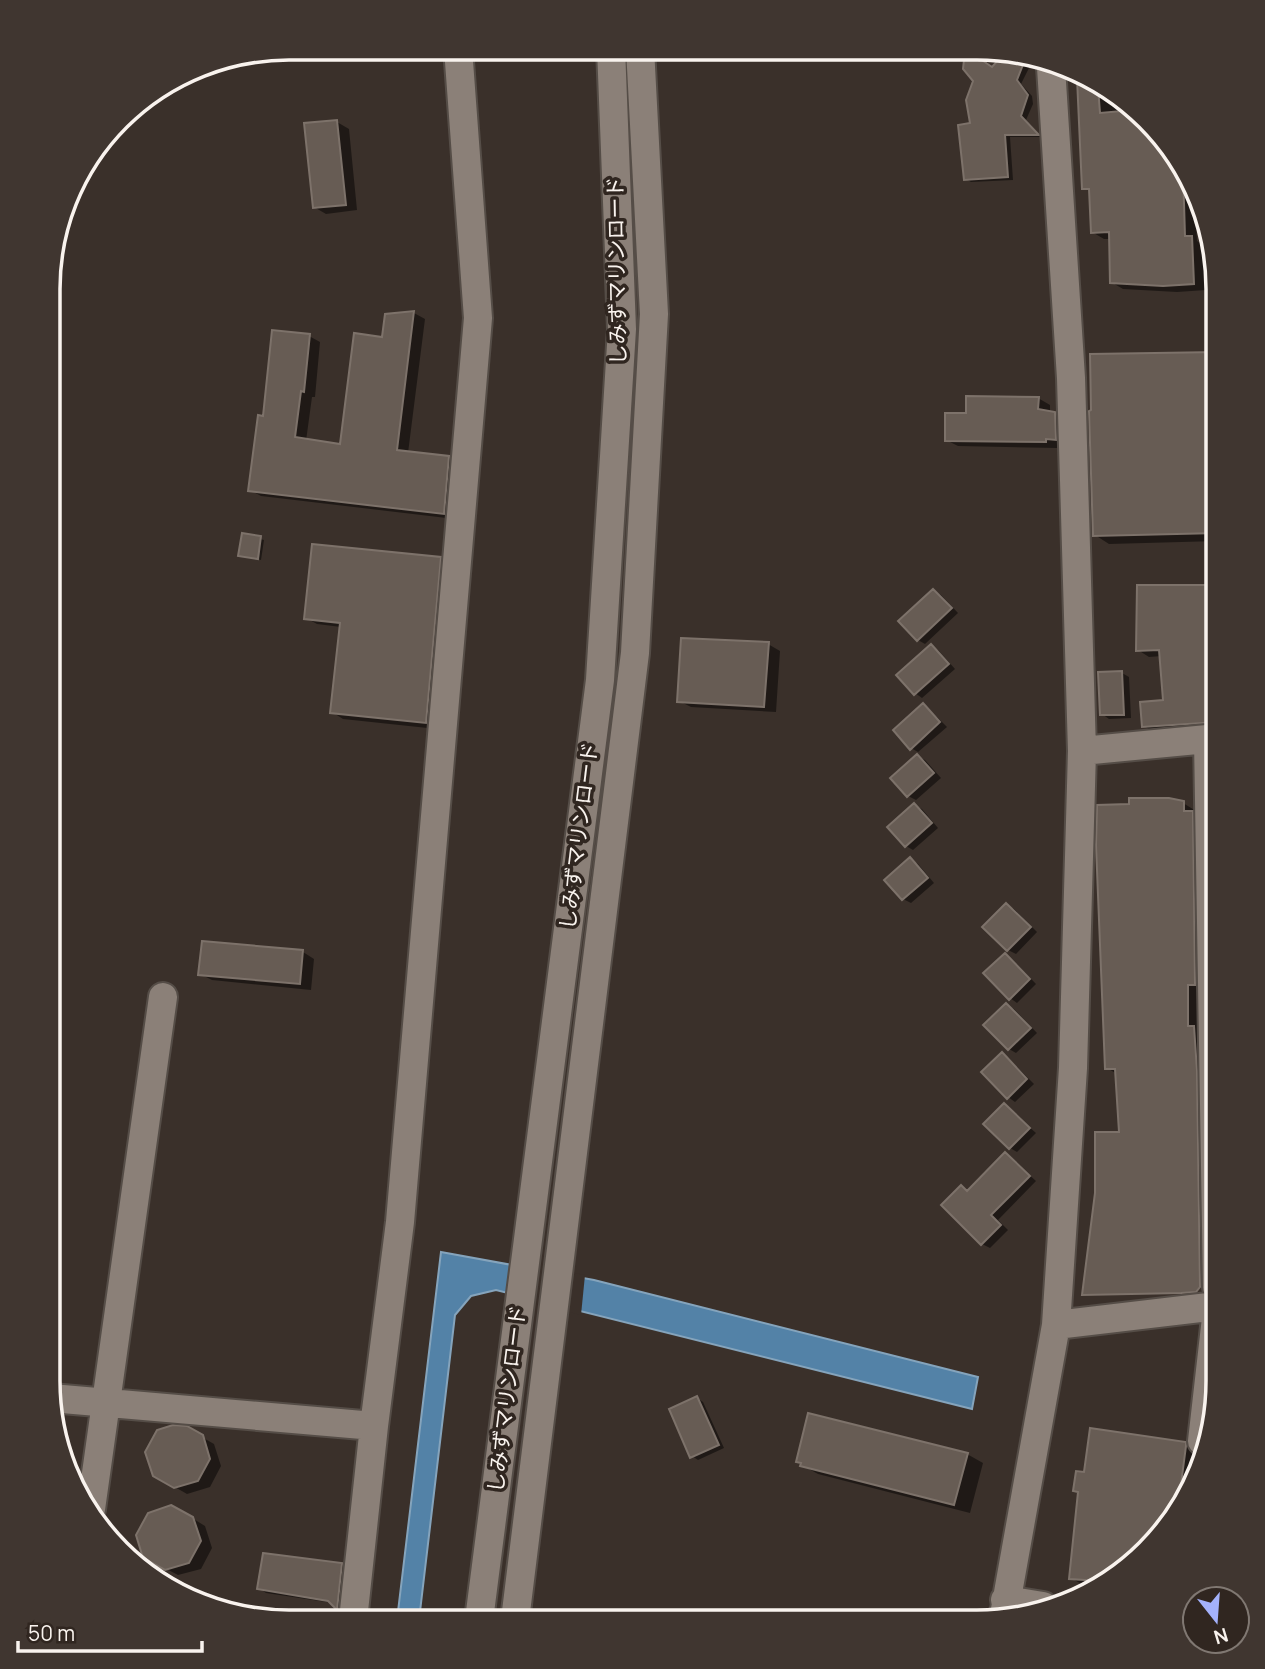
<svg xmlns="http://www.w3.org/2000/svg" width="1265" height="1669" font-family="Manrope,'Noto Sans JP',sans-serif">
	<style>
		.water { fill: #5382a7; stroke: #85a4bc; stroke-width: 2 }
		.pier { fill: #3a302a }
		.shadow { fill: #0007 }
		.building { fill: #675c54; stroke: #7d726a; stroke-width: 2 }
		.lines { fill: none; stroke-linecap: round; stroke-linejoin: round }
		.minor-casing { stroke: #554d47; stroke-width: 32 }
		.minor { stroke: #8b8078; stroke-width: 28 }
		.labels { text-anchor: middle; stroke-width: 7; stroke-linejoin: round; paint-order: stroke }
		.street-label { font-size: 21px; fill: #f9f3ee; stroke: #302620 }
		.rim { fill: none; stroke: #f9f3ee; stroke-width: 3.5 }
	</style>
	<rect width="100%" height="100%" fill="#3a302a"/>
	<path class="water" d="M441,1252L594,1280L978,1377L972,1409L496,1290L471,1296L455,1315L419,1620H397Z"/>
	<path class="pier" d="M510,1261L585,1275L581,1315L506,1296Z"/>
	<path class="shadow" d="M1013,51L1029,60L1030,66L1021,84L1032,96L1033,104L1026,120L1041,137H1010L1013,180L971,182L966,179L973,125L992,69Z
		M1078,81H1085L1123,97L1193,182L1197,241L1203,245L1206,290L1177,292L1123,289L1111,282V239H1104L1092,232L1091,192L1084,188Z
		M337,122L349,129L357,210L326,214L314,207Z
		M414,313L425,319L408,453L449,458L460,464L455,519L261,496L250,490L265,418L309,336L320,342L315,397H312L306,441L341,446L384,339L387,315Z
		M1218,354V541L1109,544L1095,535L1093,412Z
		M1038,398L1050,405V412L1067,420V445H1057V448L958,446L946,440L968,415Z
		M243,535L264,540L261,560L240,555Z
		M440,559L451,565L437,729L343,719L332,712L341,627L317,624L306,618Z
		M1218,587V727L1154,732L1144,726L1164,701L1162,656L1149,657L1138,650Z
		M934,591L941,595L958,613L925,644L918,640Z
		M768,644L780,651L776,712L691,707L679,701Z
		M932,646L939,651L955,669L922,698L915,693Z
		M1122,673L1129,677L1131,718L1109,719L1102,714Z
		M923,705L930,710L947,727L918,752L911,748Z
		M917,756L925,760L941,778L916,800L908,796L892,778Z
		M1183,803L1196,811L1213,1286H1099L1121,1134L1117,1074L1107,1068Z
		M914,805L922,809L938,828L913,850L906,846Z
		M910,859L918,864L934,883L911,903L903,899Z
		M1007,905L1014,909L1037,932L1016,954L1008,950Z
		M303,952L314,959L311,990L212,980L200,974Z
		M1005,955L1012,959L1036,984L1017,1003L1010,998Z
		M1006,1005L1014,1009L1037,1033L1016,1053L1009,1049Z
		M1002,1054L1009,1059L1034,1084L1015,1102L1008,1097Z
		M1004,1105L1036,1133L1017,1152L1010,1148Z
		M1006,1154L1036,1181L998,1220L1008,1230L990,1248L982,1244L961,1187L969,1191Z
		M697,1398L703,1402L724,1448L698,1460L692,1456Z
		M186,1428L214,1444L221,1466L210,1487L187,1494L154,1475Z
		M1185,1444L1199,1451L1177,1514L1094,1588L1085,1586L1071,1578L1079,1493L1075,1490L1086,1474Z
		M967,1454L983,1463L970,1513L818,1474L802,1465Z
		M192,1518L205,1526L212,1548L201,1569L178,1575L157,1564Z
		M324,1562L342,1565L349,1569L345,1612L333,1603L266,1593L259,1588Z"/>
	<path class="building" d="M1008,49L1026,57L1017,80L1028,95L1021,116L1039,135H1005L1008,177L964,180L958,125L970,123L966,100L973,81L963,69L964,60L976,56L992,67Z
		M1077,78L1098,87L1100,113L1133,110L1183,170L1185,236H1192L1194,284L1163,286L1110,283L1109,232L1091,233L1089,189H1082Z
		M337,120L346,205L313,208L304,123Z
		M414,311L397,450L449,456L444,514L248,491L258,415L263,416L272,330L310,334L304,392L301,391L295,437L340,444L354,333L382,337L385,314Z
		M1218,352V533L1093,536L1089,411L1091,410L1090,354Z
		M966,396L1039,397L1038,409L1055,412L1056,440L1046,439V442L945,441V413H966Z
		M242,533L261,536L258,559L238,556Z
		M312,544L441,557L426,723L330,713L340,623L304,619Z
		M1137,585H1218V722L1142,727L1140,702L1163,700L1159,650L1136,651Z
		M933,589L952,608L917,641L898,621Z
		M681,638L769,642L764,707L677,702Z
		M931,644L949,664L914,695L896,675Z
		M1122,671L1124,715H1100L1098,672Z
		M923,703L940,722L910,750L893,730Z
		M917,754L934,773L907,797L890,778Z
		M1129,798H1169L1184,801V811H1193L1195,985H1188V1026H1194L1197,1071L1200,1287L1196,1292L1181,1293L1082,1295L1095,1193V1132H1119L1115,1069H1105L1096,845L1097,805L1129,804Z
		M914,803L932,823L905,847L887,827Z
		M910,857L928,878L902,900L884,880Z
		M1006,903L1031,927L1007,951L982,927Z
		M202,941L303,950L300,984L198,975Z
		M1005,953L1030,979L1009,1000L983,973Z
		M1006,1003L1031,1028L1008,1050L983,1025Z
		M1002,1052L1027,1079L1007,1099L981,1072Z
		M1004,1103L1030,1128L1009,1149L983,1124Z
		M1005,1152L1030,1176L991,1215L1001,1225L981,1245L941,1205L961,1185L967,1191Z
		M697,1396L719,1445L690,1458L669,1409Z
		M808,1413L968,1453L954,1505L800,1466L801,1463L796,1462Z
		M173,1425L187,1426L203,1435L210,1459L198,1481L174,1488L153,1476L145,1452L157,1430Z
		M1090,1428L1186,1442V1446L1178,1507L1170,1506L1168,1522L1101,1581L1069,1579L1078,1492L1073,1491L1076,1471L1084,1472Z
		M171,1505L193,1517L201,1541L189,1563L165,1570L143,1558L136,1535L148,1513Z
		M263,1553L342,1563L337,1610L328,1601L257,1589Z"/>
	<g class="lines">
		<g class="minor-casing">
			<path id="minor" d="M1208,739L1217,1287
				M1082,751L1218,738
				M1056,1325L1217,1306
				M51,1398L374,1426
				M1202,1441L1217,1309
				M91,1509L163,997
				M1005,1600L1043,1606
				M1004,1615L1056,1325L1073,1068L1082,751L1071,378L1051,67
				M353,1620L374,1426L400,1222L478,318L458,48
				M479,1620L600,680L622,329L611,48
				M515,1620L635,653L654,314L640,48"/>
		</g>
		<use href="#minor" class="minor"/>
	</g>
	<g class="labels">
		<g class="street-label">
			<text transform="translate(617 271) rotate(-91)" y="7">しみずマリンロード</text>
			<text transform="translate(579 836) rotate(-83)" y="7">しみずマリンロード</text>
			<text transform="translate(507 1399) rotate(-83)" y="7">しみずマリンロード</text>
		</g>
	</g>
	<path d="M0 0H1265V1669H0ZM289 60H977A229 229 0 0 1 1206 289V1381A229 229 0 0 1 977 1610H289A229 229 0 0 1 60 1381V289A229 229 0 0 1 289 60Z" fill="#403630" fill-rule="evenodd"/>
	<path class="rim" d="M289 60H977A229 229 0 0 1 1206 289V1381A229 229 0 0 1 977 1610H289A229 229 0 0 1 60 1381V289A229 229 0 0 1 289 60Z"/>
	<g transform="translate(1216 1620) rotate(163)"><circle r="33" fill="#302620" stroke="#807872" stroke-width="2"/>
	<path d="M0-5L12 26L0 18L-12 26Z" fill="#a4b2fc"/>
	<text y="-10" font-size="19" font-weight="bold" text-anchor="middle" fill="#f9f3ee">N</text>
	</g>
	<path d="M18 1641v10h184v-10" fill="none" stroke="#f9f3ee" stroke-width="3.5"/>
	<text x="28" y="1641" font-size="21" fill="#f9f3ee" stroke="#302620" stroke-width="5" paint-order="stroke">50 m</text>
</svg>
